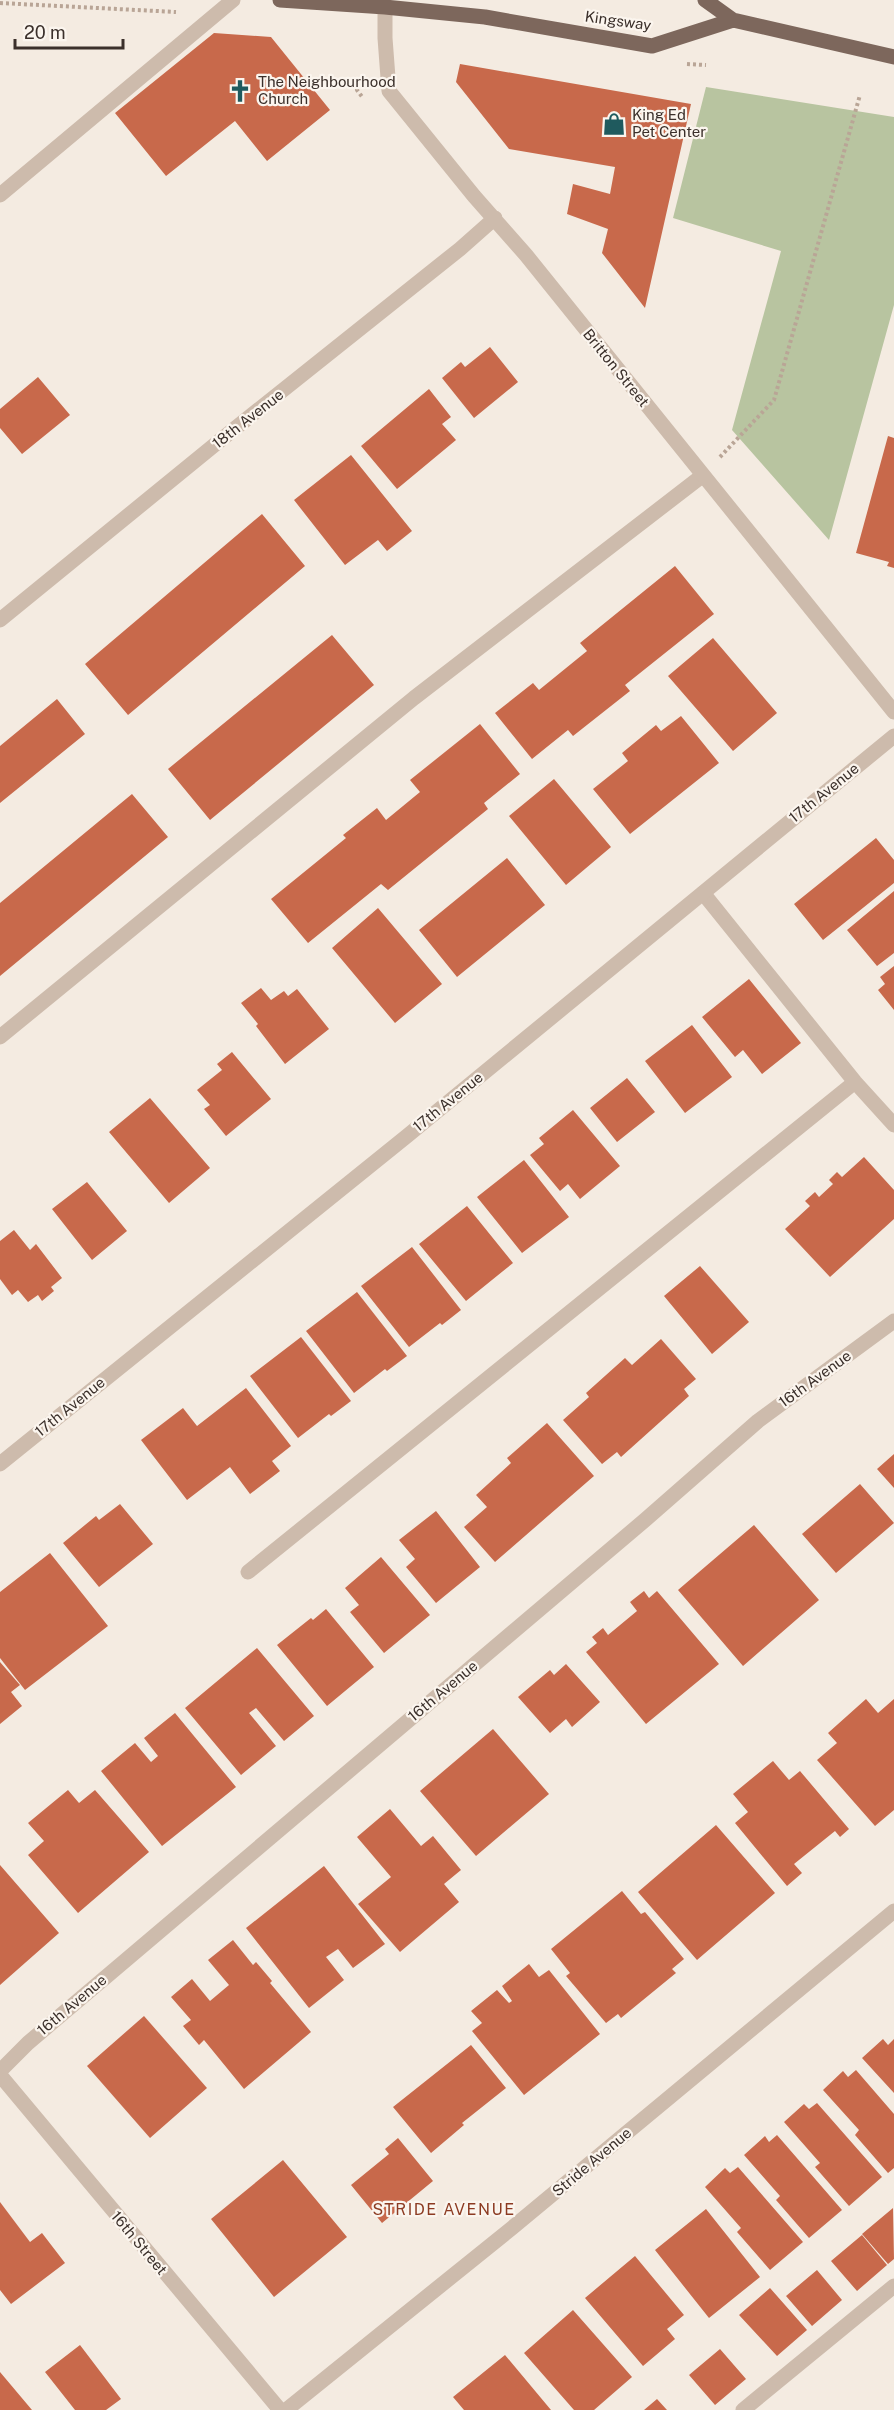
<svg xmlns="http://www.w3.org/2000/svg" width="894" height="2410" font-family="'Public Sans',sans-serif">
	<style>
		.green { fill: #b8c4a0 }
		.building { fill: #c8694b }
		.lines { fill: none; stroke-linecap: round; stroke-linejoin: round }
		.path { stroke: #b9a596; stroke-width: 4; stroke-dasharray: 3 3; stroke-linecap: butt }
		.service { stroke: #cdbbac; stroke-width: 15 }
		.minor { stroke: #cdbbac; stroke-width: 15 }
		.primary { stroke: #7d675c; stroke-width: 15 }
		.labels { text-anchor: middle; stroke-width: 4.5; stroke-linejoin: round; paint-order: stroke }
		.street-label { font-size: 15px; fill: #3b302b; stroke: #fbf5ee }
		.poi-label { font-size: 15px; fill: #3b302b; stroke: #fbf5ee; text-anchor: start }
		.neighbourhood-label { font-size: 16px; letter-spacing: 1.5px; fill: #8c3b22; stroke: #fbf5ee }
	</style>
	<rect width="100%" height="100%" fill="#f4ebe1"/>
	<path class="green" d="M706,87L894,117V305L829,540L732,430L781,251L673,218Z"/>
	<path class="building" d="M214,33L271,37L330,110L267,161L235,121L166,176L115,113Z
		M460,64L691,104L645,308L602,253L608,229L567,214L573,184L610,194L615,167L509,149L456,82Z
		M490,347L518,382L474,418L442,378L461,362L465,367Z
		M38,377L70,415L22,454L0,428V409Z
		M429,389L451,417L442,424L456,440L397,489L361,446Z
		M888,436L894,438V568L887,566L889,562L856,553Z
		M351,455L412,531L387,551L378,540L345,565L294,500Z
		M262,514L305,566L128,715L85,664Z
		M675,566L714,614L625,685L630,691L573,736L568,730L532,759L495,713L533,683L539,690L587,651L580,643Z
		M332,635L374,685L210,820L168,769Z
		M713,638L777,713L733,751L668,676Z
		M57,699L85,734L0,803V746Z
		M681,716L719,763L630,834L593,789L628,761L622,753L656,725L661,731Z
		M480,724L520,774L484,803L488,809L388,890L381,884L308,943L271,899L346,838L343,835L377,808L386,820L420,792L410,780Z
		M554,779L611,847L566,885L509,816Z
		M132,794L168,837L0,976V903Z
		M876,838L894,860V883L823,940L794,904Z
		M507,858L545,905L457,977L419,930Z
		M894,891V953L877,966L847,930Z
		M378,908L442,984L395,1023L332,948Z
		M894,966V1010L878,990L885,984L880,977Z
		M749,979L801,1043L762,1074L743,1050L735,1057L702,1017Z
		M261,988L271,1000L284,991L288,996L297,989L329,1029L285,1064L256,1026L258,1024L241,1003Z
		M692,1025L732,1077L685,1113L645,1061Z
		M232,1052L271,1099L226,1136L204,1109L210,1105L197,1090L222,1070L217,1064Z
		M627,1078L655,1112L617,1142L590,1108Z
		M150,1098L210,1168L169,1203L109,1132Z
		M573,1110L620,1166L580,1199L568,1184L560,1191L530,1155L544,1144L539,1138Z
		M864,1157L894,1190V1219L830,1277L785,1229L810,1206L805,1201L815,1192L819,1197L833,1184L829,1180L837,1172L842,1177Z
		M524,1160L569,1217L522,1253L477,1197Z
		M87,1182L127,1231L92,1260L52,1209Z
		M467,1206L513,1263L466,1301L419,1244Z
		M14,1230L30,1250L36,1244L62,1278L51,1287L54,1291L42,1301L38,1295L28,1302L18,1290L12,1295L0,1279V1241Z
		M412,1247L461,1310L442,1325L440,1323L409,1347L361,1286Z
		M700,1266L749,1322L712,1354L664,1296Z
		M357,1292L407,1356L387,1371L385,1369L354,1393L306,1331Z
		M301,1337L351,1401L331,1416L329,1414L298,1438L250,1376Z
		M661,1339L696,1379L684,1389L689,1396L621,1457L617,1452L602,1464L563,1420L589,1397L586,1393L625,1358L632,1365Z
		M246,1388L291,1446L272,1461L280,1471L250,1494L230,1467L187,1500L141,1440L183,1408L197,1426Z
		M547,1423L594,1476L495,1562L464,1527L487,1507L476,1495L511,1463L507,1458Z
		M894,1454V1488L877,1469Z
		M860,1484L894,1523L836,1573L802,1534Z
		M120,1504L153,1544L99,1587L63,1543L96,1516L99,1520Z
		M436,1511L480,1567L436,1603L406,1567L415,1559L399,1540Z
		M754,1525L819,1600L743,1666L678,1590Z
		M50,1553L108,1626L25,1690L0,1658V1592Z
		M381,1557L430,1615L384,1653L350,1612L359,1605L345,1588Z
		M644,1591L649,1598L657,1591L719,1664L646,1724L586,1652L597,1643L592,1637L603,1628L608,1635L637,1611L630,1602Z
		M326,1609L374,1667L327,1706L277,1645L311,1618L313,1620Z
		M257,1648L314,1716L284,1741L256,1708L249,1713L276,1746L241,1775L185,1708Z
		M0,1662L20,1685L11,1692L22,1706L0,1724Z
		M566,1664L600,1702L572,1727L566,1719L550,1733L518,1697L550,1670L554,1675Z
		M866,1699L878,1713L894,1699V1810L875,1826L817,1760L837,1743L828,1733Z
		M175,1713L236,1787L162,1846L101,1771L135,1743L151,1762L158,1756L144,1738Z
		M493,1729L549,1794L476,1856L420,1791Z
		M773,1761L789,1780L800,1771L849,1829L840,1837L835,1831L794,1864L802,1873L787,1886L735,1823L748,1812L733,1794Z
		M68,1790L79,1803L95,1790L149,1852L78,1913L28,1855L44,1841L28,1823Z
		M390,1809L421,1846L433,1836L461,1870L444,1884L459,1902L400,1952L358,1904L391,1877L357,1837Z
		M716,1825L775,1893L697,1960L638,1892Z
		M0,1865L59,1933L0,1985Z
		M324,1866L385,1944L353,1968L338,1949L326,1957L344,1980L309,2008L246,1928Z
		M622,1891L641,1914L645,1912L684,1959L672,1969L676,1973L621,2018L618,2014L606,2023L566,1976L570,1973L551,1949Z
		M233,1940L253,1965L256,1962L272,1981L270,1983L311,2032L244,2089L204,2040L199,2045L183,2026L191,2020L171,1997L192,1979L210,2001L229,1985L208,1960Z
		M529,1964L539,1977L549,1970L600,2034L524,2095L472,2031L482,2023L471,2011L497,1990L509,2003L512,2001L502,1986Z
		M144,2016L207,2088L150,2138L87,2066Z
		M883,2039L888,2045L894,2039V2093L862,2058Z
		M471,2045L506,2088L462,2123L464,2125L431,2153L393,2107Z
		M856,2070L894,2114V2168L888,2173L855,2135L859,2130L823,2090L843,2071L848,2077Z
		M817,2103L882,2177L849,2206L815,2167L820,2163L784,2122L804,2104L809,2109Z
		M777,2135L842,2210L809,2238L776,2200L780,2196L744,2155L765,2136L769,2142Z
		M398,2138L433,2181L382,2223L351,2185L389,2154L385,2149Z
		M283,2160L347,2237L274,2297L211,2219Z
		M738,2167L803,2242L770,2270L737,2232L741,2228L705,2187L725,2168L730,2173Z
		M0,2202L30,2242L42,2233L65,2263L11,2304L0,2290Z
		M893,2208L894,2259L888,2264L862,2234Z
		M706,2209L760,2277L709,2318L655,2250Z
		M862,2235L887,2265L857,2291L831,2261Z
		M635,2256L684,2315L667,2329L675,2339L643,2366L585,2298Z
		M817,2270L842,2300L812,2326L786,2296Z
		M770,2288L807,2330L777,2356L739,2315Z
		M573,2310L632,2377L594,2410H574L524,2353Z
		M80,2345L121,2399L106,2410H75L45,2372Z
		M720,2349L746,2379L715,2405L689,2375Z
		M505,2355L551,2410H464L453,2397Z
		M0,2372L32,2410H0Z
		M657,2399L667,2410H644Z"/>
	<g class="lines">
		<path class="path" d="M0,3L176,12
			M687,64L706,65
			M361,84L357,90L363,98
			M720,457L774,400L860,95"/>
		<path class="service" d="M0,195L233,0
			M703,893L855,1082L894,1125
			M0,1037L414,698L702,476
			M248,1572L855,1082
			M743,2410L894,2286"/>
		<path class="minor" d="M385,7V38L389,91L474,196L526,255L894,712
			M0,620L223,438L460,249L495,218
			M0,1464L407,1136L894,736
			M0,2071L28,2043L645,1520L758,1421L894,1321
			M0,2075L280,2410
			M286,2410L512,2228L894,1911"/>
		<path class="primary" d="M280,0L385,7L485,17L652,46L733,20
			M705,0L733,20L894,57"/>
	</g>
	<defs>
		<g id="church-bare" transform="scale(1.8)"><path d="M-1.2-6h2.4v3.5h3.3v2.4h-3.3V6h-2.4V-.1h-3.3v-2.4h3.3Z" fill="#1f5a5e" stroke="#fbf5ee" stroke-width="2.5" paint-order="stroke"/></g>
		<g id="shop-bare" transform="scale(1.8)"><path d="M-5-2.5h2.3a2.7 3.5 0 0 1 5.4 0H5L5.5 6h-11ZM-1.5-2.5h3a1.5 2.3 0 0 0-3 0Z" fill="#1f5a5e" stroke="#fbf5ee" stroke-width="2.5" paint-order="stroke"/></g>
	</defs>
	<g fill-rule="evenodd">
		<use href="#church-bare" x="240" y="91"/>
		<use href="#shop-bare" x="614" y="124"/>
	</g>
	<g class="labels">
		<g class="street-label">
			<text transform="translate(618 21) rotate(8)" y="5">Kingsway</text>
			<text transform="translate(616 368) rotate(51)" y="5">Britton Street</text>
			<text transform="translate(248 419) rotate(-38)" y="5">18th Avenue</text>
			<text transform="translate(824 793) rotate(-39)" y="5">17th Avenue</text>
			<text transform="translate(448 1102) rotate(-39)" y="5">17th Avenue</text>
			<text transform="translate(815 1379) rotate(-36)" y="5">16th Avenue</text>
			<text transform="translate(70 1407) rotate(-39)" y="5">17th Avenue</text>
			<text transform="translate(443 1691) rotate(-40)" y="5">16th Avenue</text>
			<text transform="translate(72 2005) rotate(-40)" y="5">16th Avenue</text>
			<text transform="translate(592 2162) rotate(-40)" y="5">Stride Avenue</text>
			<text transform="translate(139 2243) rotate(50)" y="5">16th Street</text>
		</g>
		<g class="poi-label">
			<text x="258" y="87">The Neighbourhood<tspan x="258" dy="17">Church</tspan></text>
			<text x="632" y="120">King Ed<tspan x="632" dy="17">Pet Center</tspan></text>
		</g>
		<g class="neighbourhood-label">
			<text x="444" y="2215">STRIDE AVENUE</text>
		</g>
	</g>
	<path d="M15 39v9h108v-9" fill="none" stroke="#3b302b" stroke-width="3"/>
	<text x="24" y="39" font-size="18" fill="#3b302b" stroke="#fbf5ee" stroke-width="4.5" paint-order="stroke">20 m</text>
</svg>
